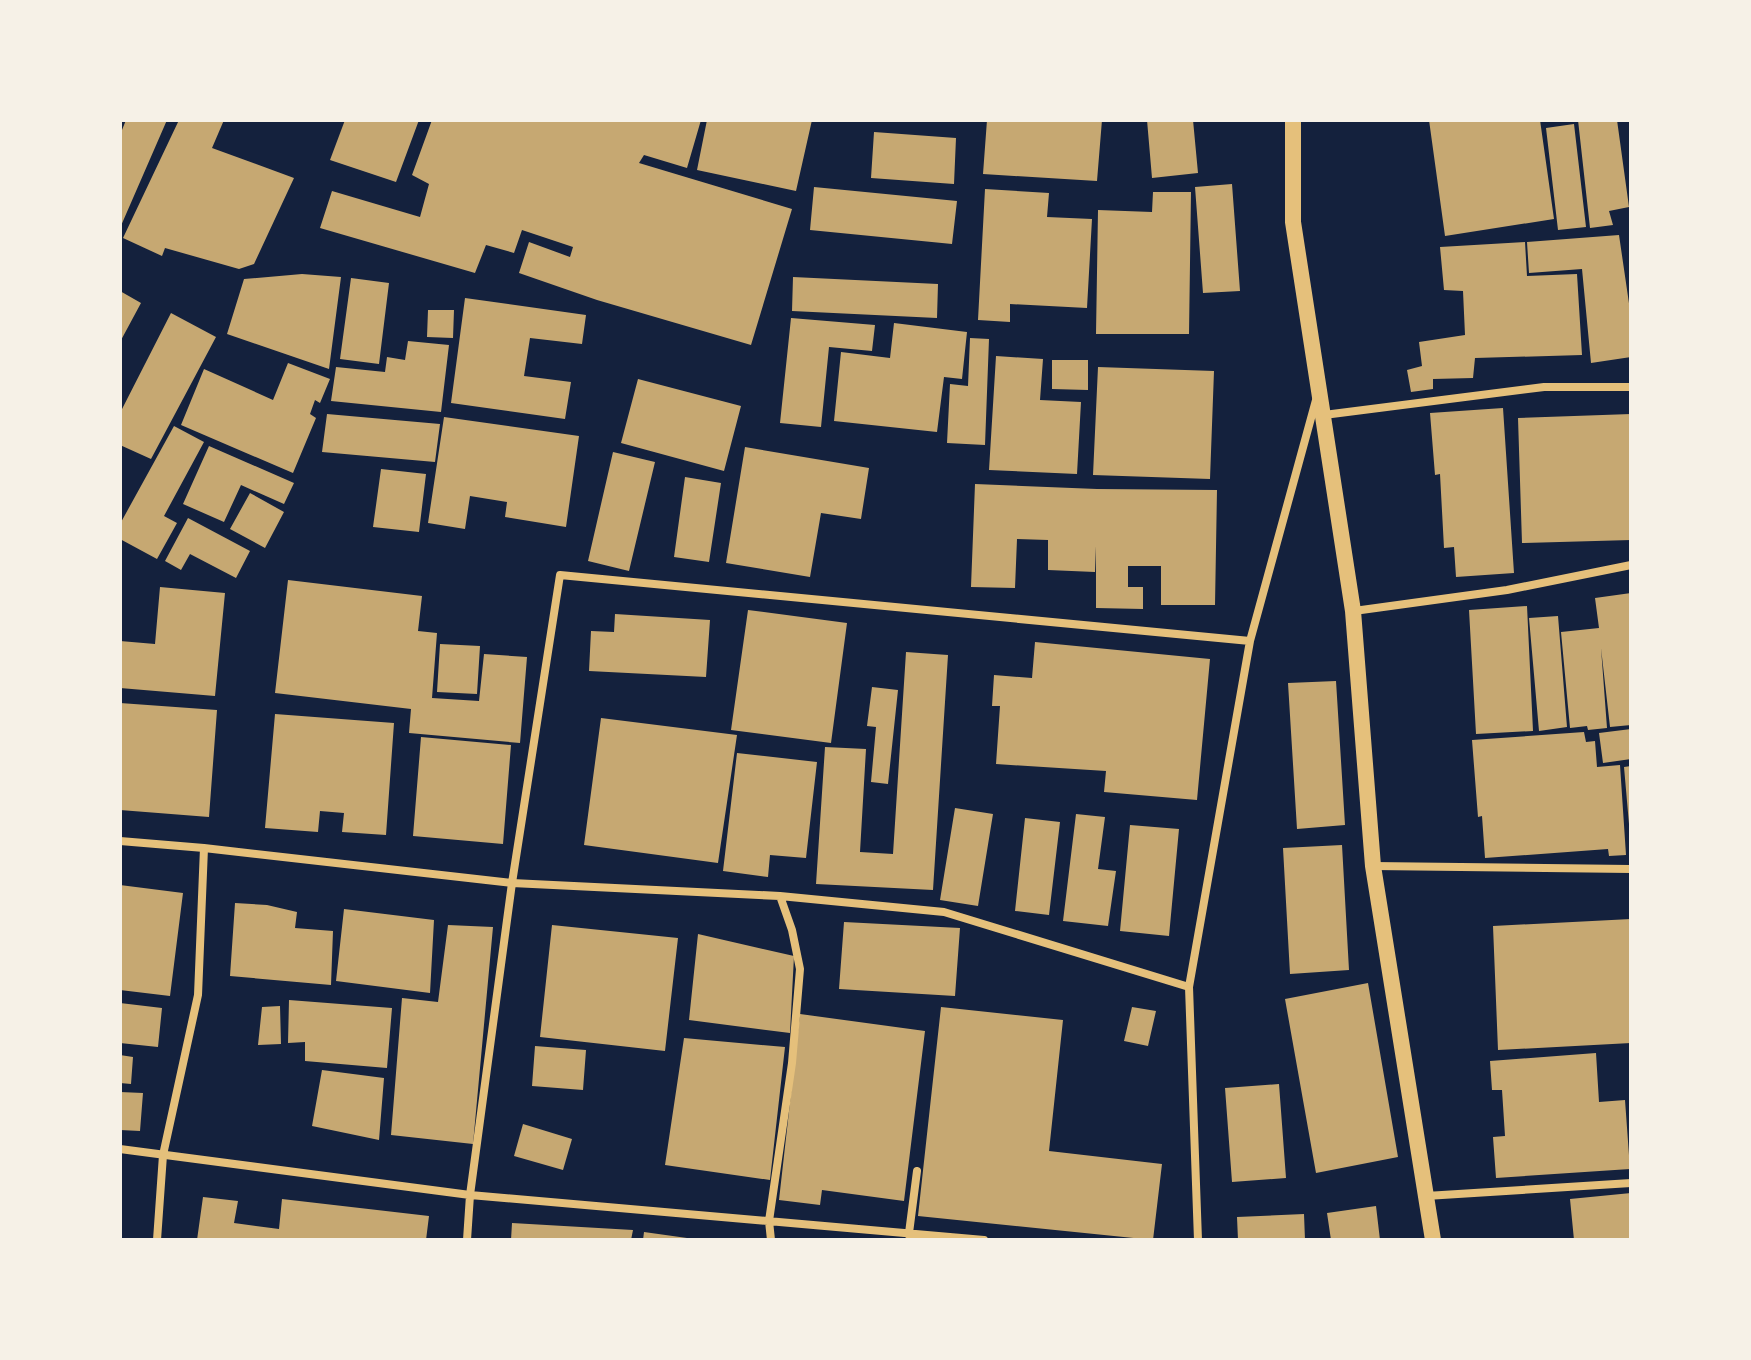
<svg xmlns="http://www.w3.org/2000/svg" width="1751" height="1360" font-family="'PT Sans Narrow',sans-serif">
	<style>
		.building { fill: #c6a872 }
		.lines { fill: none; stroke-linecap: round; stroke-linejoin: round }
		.minor { stroke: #e5c07b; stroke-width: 8 }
		.secondary { stroke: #e5c07b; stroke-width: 16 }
	</style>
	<rect width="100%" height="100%" fill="#14213d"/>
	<path class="building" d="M126,120H167L120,228V135Z
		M179,120H224L212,148L294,178L254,264L239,269L165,248L162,256L123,238Z
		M345,120H419L396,182L330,160Z
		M432,120H701L687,168L644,155L639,163L792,209L751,345L597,300L519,273L529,242L570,257L573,247L522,230L514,253L486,245L475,273L320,228L332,191L420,217L429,184L412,175Z
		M707,120H812L796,191L697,170Z
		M987,120H1102L1097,181L983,174Z
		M1147,120H1193L1198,173L1152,178Z
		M1429,120H1540L1554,219L1445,236Z
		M1578,120H1617L1629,207L1609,211L1613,225L1590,228Z
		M1574,124L1586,227L1558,230L1546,128Z
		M874,132L956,138L954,184L871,178Z
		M1232,184L1240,291L1203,293L1195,187Z
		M814,187L957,201L952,244L810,230Z
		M985,189L1049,193L1047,217L1092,219L1087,308L1010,304V322L978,320Z
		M1153,192H1191L1189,334H1096L1098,210L1152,212Z
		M1619,235L1631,317V357L1591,363L1582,269L1529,273L1527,242Z
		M1525,242L1527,276L1577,274L1582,355L1475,358L1473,378L1433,379V389L1411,392L1407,370L1422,366L1419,342L1465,335L1463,291L1444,290L1440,247Z
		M302,274L341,277L329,369L227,334L244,279Z
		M793,277L938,284L937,318L792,311Z
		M351,278L389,283L379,364L340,359Z
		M120,291L141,303L120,342Z
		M465,298L586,315L582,344L530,338L524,376L571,382L565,419L451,403Z
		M428,310H454L453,338L427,337Z
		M171,313L216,337L151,459L120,445V413Z
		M791,318L875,325L872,351L829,347L821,427L780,423Z
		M894,323L967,332L962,379L944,377L937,432L834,421L841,352L890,358Z
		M970,338L989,339L985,445L947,443L950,384L968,386Z
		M408,341L449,345L441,412L331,401L336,367L385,372L387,357L405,360Z
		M996,356L1043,359L1040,400L1081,402L1077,474L989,470Z
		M1052,360H1088V390L1052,389Z
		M288,363L330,379L320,403L315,400L310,414L316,418L293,473L181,425L204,369L273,400Z
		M1098,367L1214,371L1210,479L1093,475Z
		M638,379L741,406L724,471L621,443Z
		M1503,408L1514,573L1456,577L1454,547L1444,548L1440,474L1435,475L1430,413Z
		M327,414L440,424L435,462L322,452Z
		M1631,414V540L1522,543L1518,418Z
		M444,417L579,436L566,527L505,517L507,502L470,496L465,529L428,523Z
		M174,426L204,442L164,516L177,523L157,559L120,539V524Z
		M209,446L294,483L284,504L241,485L224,522L183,504Z
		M745,447L869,468L861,519L821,513L810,577L726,563Z
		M613,452L655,462L629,571L588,561Z
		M381,469L426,474L419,532L373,527Z
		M685,477L721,483L709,562L674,557Z
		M975,484L1097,489L1217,490L1215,605H1161V566H1128V587H1143V609L1096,608V546L1095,572L1048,570V540L1017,539L1015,588L971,587Z
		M250,493L284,512L265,548L230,529Z
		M188,518L250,551L236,578L190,554L181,570L165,561Z
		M288,580L422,596L418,631L437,633L432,698L479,701L484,654L527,657L520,743L409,733L411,709L275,693Z
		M160,587L225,593L215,696L120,688V641L155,644Z
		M1631,593V725L1610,727L1601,648L1607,728L1588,730L1587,726L1570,728L1561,632L1599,628L1595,598Z
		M1527,606L1533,731L1476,734L1469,610Z
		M748,610L847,623L831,743L731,730Z
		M615,614L710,620L706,677L589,671L591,631L614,632Z
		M1558,616L1567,727L1539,731L1529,618Z
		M1035,642L1210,659L1197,800L1104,792L1106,771L996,764L1000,706H992L994,675L1032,678Z
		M440,644L480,646L477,694L437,692Z
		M906,652L948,655L933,890L816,884L825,747L866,749L860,852L893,854Z
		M1336,681L1345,825L1297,829L1288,683Z
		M872,687L898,690L888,784L871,782L876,727L867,726Z
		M120,703L217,710L209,817L120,810Z
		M275,714L394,723L386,835L342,832L344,813L320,811L318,832L265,828Z
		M601,718L737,735L718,863L584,845Z
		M1631,729V759L1603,763L1599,733Z
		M1584,732L1586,742L1595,741L1597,767L1620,765L1626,855L1609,856L1608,849L1485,858L1482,816L1478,817L1472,740Z
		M421,737L511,745L503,844L413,836Z
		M737,753L817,762L806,858L770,855L768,877L723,871Z
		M1631,766V824H1629L1624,767Z
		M955,808L993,814L978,906L940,900Z
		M1076,814L1105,817L1098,869L1116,871L1108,926L1063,921Z
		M1025,818L1060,822L1049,915L1015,911Z
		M1130,825L1179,829L1169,936L1120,931Z
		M1342,845L1349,970L1290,974L1283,848Z
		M120,885L183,893L170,996L120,990Z
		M235,903L267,905L297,912L295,928L333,931L331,985L230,976Z
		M344,909L434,920L430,993L336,981Z
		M1631,919V1043L1498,1050L1493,926Z
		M844,922L960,928L955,996L839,989Z
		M448,925L493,927L473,1144L391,1135L402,998L438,1002Z
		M552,925L678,938L665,1051L540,1037Z
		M698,934L794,956L790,1033L689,1020Z
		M1368,983L1398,1157L1316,1173L1285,999Z
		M289,1000L392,1008L387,1068L305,1061V1042L288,1043Z
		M120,1003L162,1008L158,1047L120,1043Z
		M280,1006L281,1044L258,1045L262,1007Z
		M941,1007L1063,1020L1049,1151L1162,1164L1153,1240L918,1216Z
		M1132,1007L1156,1011L1148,1046L1124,1041Z
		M800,1014L925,1031L904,1201L822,1190L820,1205L779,1200Z
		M684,1038L785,1047L770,1180L665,1165Z
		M535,1046L586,1050L583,1090L532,1086Z
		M1596,1053L1599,1102L1625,1100L1630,1169L1496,1178L1493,1137L1505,1136L1502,1090H1492L1490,1061Z
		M120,1055L133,1057L131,1084L120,1083Z
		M322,1070L384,1078L379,1140L312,1126Z
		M1279,1084L1286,1178L1232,1182L1225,1088Z
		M120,1092L143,1093L140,1131L120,1130Z
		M523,1124L572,1139L563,1170L514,1156Z
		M1631,1193V1240H1574L1570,1199Z
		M203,1197L238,1201L234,1223L279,1229L282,1199L429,1216L426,1240H197Z
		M1376,1206L1380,1240H1331L1327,1213Z
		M1304,1214L1305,1240H1238L1237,1217Z
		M512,1223L633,1230L631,1240H511Z
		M644,1232L687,1238V1240H643Z"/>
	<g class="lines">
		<path class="minor" d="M1324,415L1544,387H1631
			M1354,611L1507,590L1631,565
			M120,841L204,848L512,883L780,896L944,912L1189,987
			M1373,866L1631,869
			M120,1149L470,1195L984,1240
			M1426,1196L1631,1183
			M157,1240L163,1155L198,995L204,848
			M467,1240L470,1195L512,883L560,575L1250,641
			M771,1240L769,1221L792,1063L800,969L792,930L780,896
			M910,1240L909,1233L917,1171
			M1198,1240L1189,987L1250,641L1316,400"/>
		<path class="secondary" d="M1293,120V222L1353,611L1373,866L1433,1240"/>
	</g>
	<rect width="1751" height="1360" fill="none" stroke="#f6f1e7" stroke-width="244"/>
</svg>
